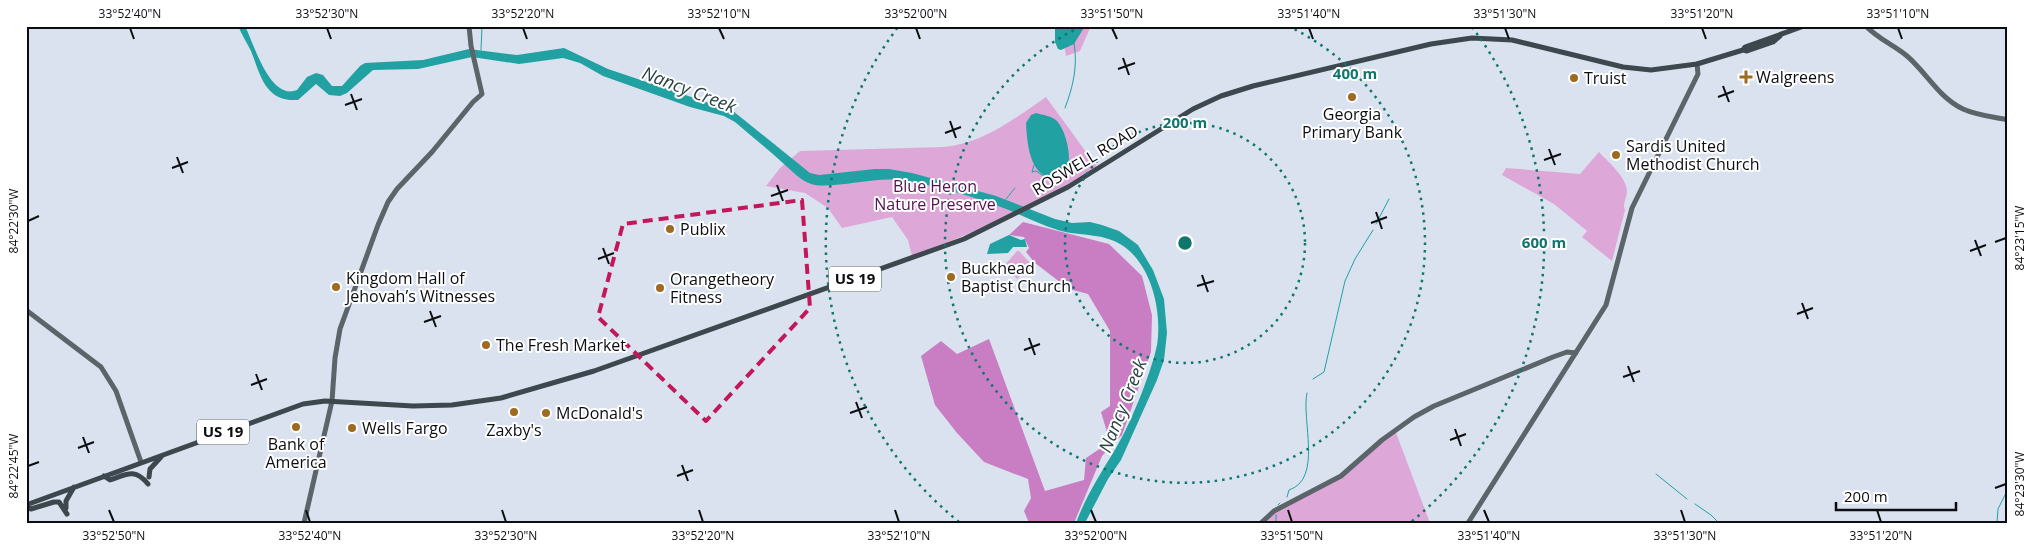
<svg xmlns="http://www.w3.org/2000/svg" width="2034" height="549" font-family="'Open Sans',sans-serif">
	<style>
		.green { fill: #dda8d7 }
		.forest { fill: #c97dc2 }
		.water { fill: #22a1a2 }
		.lines { fill: none; stroke-linecap: round; stroke-linejoin: round }
		.stream { stroke: #22a1a2; stroke-width: 1 }
		.secondary { stroke: #5b6469; stroke-width: 5 }
		.primary { stroke: #3d484e; stroke-width: 5 }
		.marked { fill: none; stroke: #c2185b; stroke-width: 4; stroke-dasharray: 10 6; stroke-linejoin: round }
		.ticks { fill: none; stroke: #0b0d11; stroke-width: 2 }
		.ring { fill: none; stroke: #0f766e; stroke-width: 2.5; stroke-dasharray: 2.5 5 }
		.poi-dot { fill: #9d6a20; stroke: #fff; stroke-width: 2 }
		.labels { text-anchor: middle; stroke-width: 4; stroke-linejoin: round; paint-order: stroke }
		.shield { fill: #fff; stroke: #545658; stroke-width: 1 }
		.shield-label { font-size: 15px; font-weight: bold; fill: #0b0d11 }
		.poi-label { font-size: 16px; fill: #0b0d11; stroke: #fff; text-anchor: start }
		.street-label { font-size: 16px; fill: #0b0d11; stroke: #fff }
		.park-label { font-size: 16px; fill: #551051; stroke: #fff }
		.water-label { font-size: 18px; font-style: italic; fill: #294343; stroke: #fff }
		.centre { fill: #0f766e; stroke: #fff; stroke-width: 2.5 }
		.ring-label { font-size: 15px; text-anchor: middle; font-weight: bold; fill: #0f766e; stroke: #fff; stroke-width: 4; stroke-linejoin: round; paint-order: stroke }
		.neatline { fill: none; stroke: #0b0d11; stroke-width: 2 }
		.ticks-label { font-size: 12px; text-anchor: middle; fill: #0b0d11 }
	</style>
	<rect width="100%" height="100%" fill="#dae2ef"/>
	<path class="green" d="M1061,26H1091L1080,51L1066,56Z
		M1046,97L1097,167C1039,203 977,232 912,256L908,240L892,217L842,228L828,208L805,193L766,186L780,168L800,151L944,147C984,143 1014,119 1046,97Z
		M1599,152C1608,162 1626,176 1627,191C1627,198 1622,203 1625,210L1612,261L1582,237L1587,231L1554,204L1502,175L1506,168L1580,174Z
		M1017,251H1019L1032,265L1017,279L1004,266Z
		M1395,430L1430,523H1262L1279,508L1338,479Z"/>
	<path class="forest" d="M1023,222L1109,244L1142,276L1152,315L1151,352L1122,435L1102,456L1074,523H1029L1024,511L1031,498L1028,479L984,462L957,433L935,405L921,356L941,341L957,354L989,339L1045,491L1084,480L1086,458L1110,442L1101,412L1110,406V331L1088,294L1069,289L1035,263L1026,252L1029,248L1024,237L1009,235Z"/>
	<path class="water" d="M238,26H245C254,44 270,101 297,90L307,77L316,73L323,75L332,86H342L360,66L365,63L423,60L469,49L517,55L564,48L608,69L733,111L810,173L819,175L875,169H889L912,173L996,196L1055,219L1072,223L1090,222L1102,225L1119,231L1138,245L1153,270L1164,299L1167,333L1164,360L1157,380L1121,460L1108,479L1085,523H1076C1085,498 1099,476 1113,453C1129,428 1151,374 1157,345C1162,314 1153,269 1126,248C1106,232 1081,237 1058,230C1044,226 1030,219 1016,213C986,200 930,183 897,180C873,177 829,190 811,184C800,180 792,171 784,164C768,149 751,136 735,122L724,116L690,107L603,76L580,63L563,58L519,64L472,57L418,69L373,70L347,93L340,96L329,95L316,84L298,100C265,102 261,76 251,51C247,43 242,35 238,26Z
		M1055,26H1085L1074,44L1061,50L1058,49L1055,42Z
		M1036,113C1043,115 1052,116 1057,121C1066,131 1074,161 1065,172C1062,176 1057,179 1052,178C1029,175 1027,141 1026,123L1031,115Z
		M1009,235L1021,240L1025,239L1027,247H1013L1008,253L987,254L990,244Z"/>
	<g class="lines">
		<path class="stream" d="M481,50L482,26
			M1065,108C1073,87 1078,66 1074,43
			M1034,165L1032,172L1036,171L1047,178L1055,177
			M1066,169L1070,167V160
			M1006,199L1015,188
			M1376,224L1389,199
			M1313,379L1324,372L1345,281L1355,259L1373,230
			M1656,474L1687,499
			M1287,497L1289,490C1323,479 1301,419 1307,393
			M1695,504L1711,515L1719,523
			M1278,505L1280,503
			M1276,515V523
			M1997,523L1998,509L2008,489"/>
		<path class="secondary" d="M1866,26C1878,39 1894,45 1907,56C1926,72 1939,98 1963,109C1976,115 1993,117 2008,120
			M26,310L101,367L116,391L141,462
			M304,523L332,401L335,358L340,329L378,225L388,202L397,189L432,152L473,102L482,94L471,46L469,26
			M1261,523L1274,511L1341,476L1382,440L1414,417L1434,406L1553,357L1567,352L1576,353
			M1468,523L1606,305L1632,208L1698,74L1697,64"/>
		<path class="primary" d="M1743,50L1747,51L1773,42L1780,36
			M104,476L110,480C127,474 135,468 148,484
			M149,477L150,469L161,457
			M26,505L303,404L325,401L413,406L452,405L501,398L594,371L964,239L1068,187L1193,109L1221,96L1253,86L1431,44L1472,38L1512,40L1623,67L1651,70L1697,64L1743,50L1745,47L1804,26
			M26,506L31,509L54,502H59L67,514
			M66,508V501L74,487"/>
	</g>
	<path class="marked" d="M802,200L810,308L706,421L598,317L623,224Z"/>
	<path class="ticks" d="M130,28L134,39M327,28L331,39M523,28L527,39M719,28L724,39M916,28L920,39M1112,28L1117,39M1309,28L1313,39M1505,28L1509,39M1702,28L1706,39M1898,28L1902,39M1123,58L1129,75M1118,69L1135,63M1723,86L1729,102M351,94L357,110M1718,97L1734,91M345,105L362,99M950,121L956,138M945,133L961,127M1549,149L1555,165M177,157L183,173M1544,160L1561,154M172,168L188,162M777,185L783,201M771,196L788,190M1376,212L1382,229M28,221L39,216M1371,223L1387,217M1975,240L1981,256M1995,242L2006,238M603,248L609,264M1970,251L1986,245M598,259L614,253M1202,275L1208,292M1197,286L1214,281M1802,303L1808,319M430,311L436,327M1797,314L1813,308M424,322L441,316M1029,338L1035,355M1024,350L1040,344M1628,366L1634,382M256,374L262,390M1623,377L1640,371M251,385L267,379M856,402L862,418M850,413L867,407M1455,429L1461,446M83,437L89,453M1450,440L1466,434M78,448L94,442M682,465L688,481M28,466L39,462M677,476L693,470M1995,488L2006,484M109,510L114,522M306,510L310,522M502,510L506,522M699,510L703,522M895,510L899,522M1091,510L1096,522M1288,510L1292,522M1484,510L1489,522M1681,510L1685,522M1877,510L1881,522"/>
	<g class="ring">
		<circle cx="1185" cy="243" r="120"/>
		<path d="M1288 26A240 240 0 1 1 1082 26"/>
		<path d="M959 522A359 359 0 0 1 898 27M1472 27A359 359 0 0 1 1411 522"/>
	</g>
	<g class="poi-dot">
		<path d="M1743.5 69.5h5v5h5v5h-5v5h-5v-5h-5v-5h5z"/>
		<circle cx="1574" cy="78" r="5"/>
		<circle cx="1352" cy="97" r="5"/>
		<circle cx="1616" cy="155" r="5"/>
		<circle cx="670" cy="229" r="5"/>
		<circle cx="951" cy="277" r="5"/>
		<circle cx="336" cy="287" r="5"/>
		<circle cx="660" cy="288" r="5"/>
		<circle cx="486" cy="345" r="5"/>
		<circle cx="514" cy="412" r="5"/>
		<circle cx="546" cy="413" r="5"/>
		<circle cx="296" cy="427" r="5"/>
		<circle cx="352" cy="428" r="5"/>
	</g>
	<g class="labels">
		<g class="shield">
			<rect x="829" y="266.5" width="52" height="25" rx="4"/>
			<rect x="197" y="419.5" width="52" height="25" rx="4"/>
		</g>
		<g class="shield-label">
			<text x="855" y="284">US 19</text>
			<text x="223" y="437">US 19</text>
		</g>
		<g class="poi-label">
			<text x="1756" y="83">Walgreens</text>
			<text x="1584" y="84">Truist</text>
			<text x="1352" y="120" text-anchor="middle">Georgia<tspan x="1352" dy="18">Primary Bank</tspan></text>
			<text x="1626" y="152">Sardis United<tspan x="1626" dy="18">Methodist Church</tspan></text>
			<text x="680" y="235">Publix</text>
			<text x="961" y="274">Buckhead<tspan x="961" dy="18">Baptist Church</tspan></text>
			<text x="346" y="284">Kingdom Hall of<tspan x="346" dy="18">Jehovah’s Witnesses</tspan></text>
			<text x="670" y="285">Orangetheory<tspan x="670" dy="18">Fitness</tspan></text>
			<text x="496" y="351">The Fresh Market</text>
			<text x="556" y="419">McDonald's</text>
			<text x="362" y="434">Wells Fargo</text>
			<text x="514" y="436" text-anchor="middle">Zaxby's</text>
			<text x="296" y="450" text-anchor="middle">Bank of<tspan x="296" dy="18">America</tspan></text>
		</g>
		<g class="street-label">
			<text transform="translate(1085 160) rotate(-31)" y="6">ROSWELL ROAD</text>
		</g>
		<g class="park-label">
			<text x="935" y="192">Blue Heron<tspan x="935" dy="18">Nature Preserve</tspan></text>
		</g>
		<g class="water-label">
			<text transform="translate(689 90) rotate(21)" y="6">Nancy Creek</text>
			<text transform="translate(1123 406) rotate(-68)" y="6">Nancy Creek</text>
		</g>
	</g>
	<circle cx="1185" cy="243" r="8" class="centre"/>
	<g class="ring-label">
		<text x="1355" y="79">400 m</text>
		<text x="1185" y="128">200 m</text>
		<text x="1544" y="248">600 m</text>
	</g>
	<rect width="2034" height="549" fill="none" stroke="#ffffff" stroke-width="55"/>
	<path d="M1836 502v8h120v-8" fill="none" stroke="#0b0d11" stroke-width="2.5"/>
	<text x="1844" y="502" font-size="15" fill="#0b0d11" stroke="#ffffff" stroke-width="4" paint-order="stroke">200 m</text>
	<rect x="28" y="28" width="1978" height="494" class="neatline"/>
	<g class="ticks-label">
		<text x="130" y="18">33°52'40"N</text>
		<text x="327" y="18">33°52'30"N</text>
		<text x="523" y="18">33°52'20"N</text>
		<text x="719" y="18">33°52'10"N</text>
		<text x="916" y="18">33°52'00"N</text>
		<text x="1112" y="18">33°51'50"N</text>
		<text x="1309" y="18">33°51'40"N</text>
		<text x="1505" y="18">33°51'30"N</text>
		<text x="1702" y="18">33°51'20"N</text>
		<text x="1898" y="18">33°51'10"N</text>
		<text transform="translate(14 221) rotate(-90)" y="4">84°22'30"W</text>
		<text transform="translate(2020 238) rotate(-90)" y="4">84°23'15"W</text>
		<text transform="translate(14 466) rotate(-90)" y="4">84°22'45"W</text>
		<text transform="translate(2020 484) rotate(-90)" y="4">84°23'30"W</text>
		<text x="114" y="540">33°52'50"N</text>
		<text x="310" y="540">33°52'40"N</text>
		<text x="506" y="540">33°52'30"N</text>
		<text x="703" y="540">33°52'20"N</text>
		<text x="899" y="540">33°52'10"N</text>
		<text x="1096" y="540">33°52'00"N</text>
		<text x="1292" y="540">33°51'50"N</text>
		<text x="1489" y="540">33°51'40"N</text>
		<text x="1685" y="540">33°51'30"N</text>
		<text x="1881" y="540">33°51'20"N</text>
	</g>
</svg>
